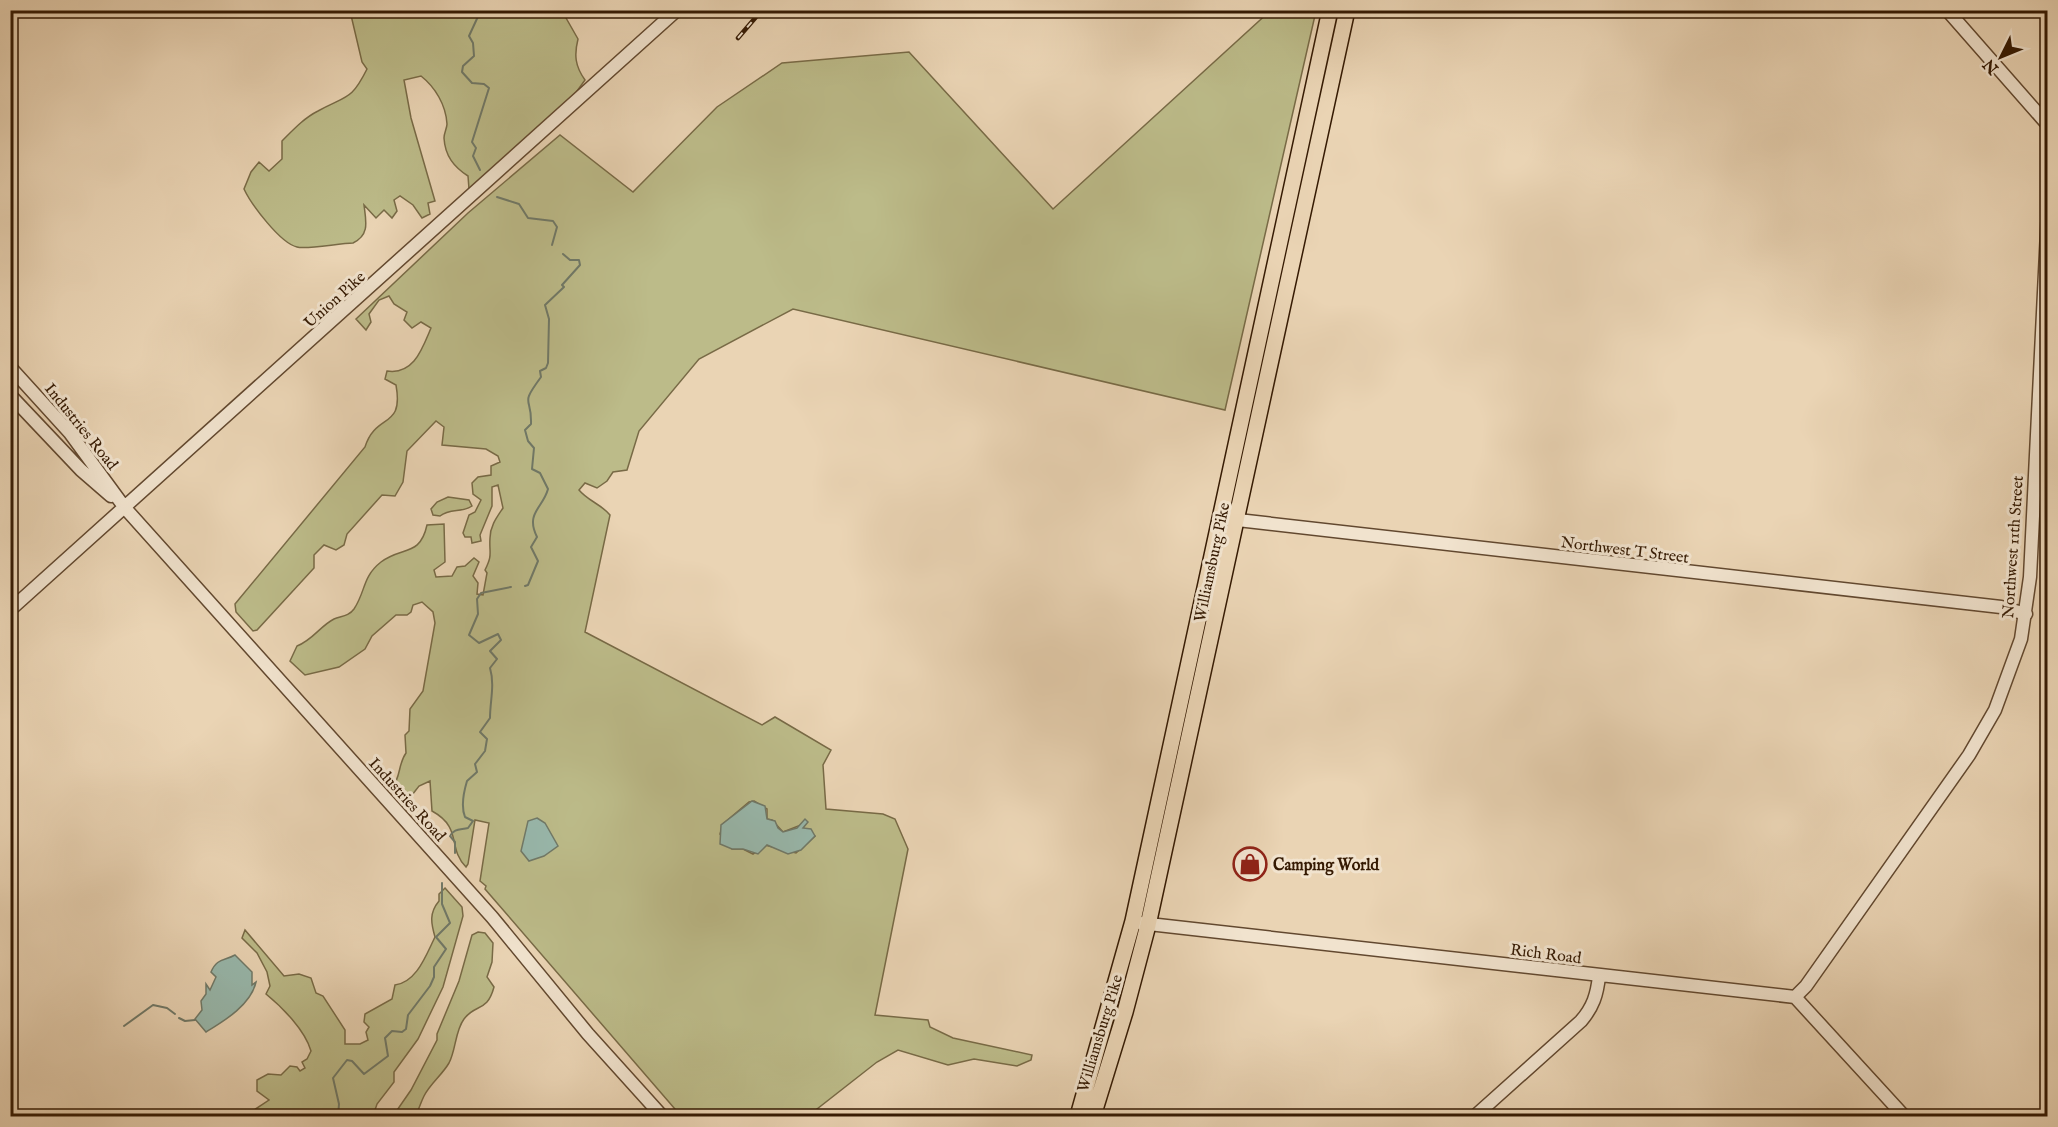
<svg xmlns="http://www.w3.org/2000/svg" width="2058" height="1127" font-family="'IM FELL English',serif">
	<style>
		.green { fill: #bcbb89; stroke: #786a46; stroke-width: 1.5; fill-rule: evenodd }
		.water { fill: #98b8ac; stroke: #707968; stroke-width: 1.5 }
		.lines { fill: none; stroke-linecap: round; stroke-linejoin: round }
		.stream { stroke: #707968; stroke-width: 2 }
		.minor-casing { stroke: #62482f; stroke-width: 15 }
		.major-casing { stroke: #351a03; stroke-width: 18 }
		.minor { stroke: #f1e3ce; stroke-width: 12 }
		.major { stroke: #ead4b4; stroke-width: 15 }
		.rail-casing { stroke: #351a03; stroke-width: 4.5 }
		.rail { stroke: #f1e3ce; stroke-width: 2; stroke-dasharray: 7; stroke-linecap: butt }
		.labels { text-anchor: middle; stroke-width: 6; stroke-linejoin: round; paint-order: stroke }
		.street-label { font-size: 16px; fill: #351a03; stroke: #f1e3ce }
		.poi-label { font-size: 16px; font-weight: bold; fill: #351a03; stroke: #f1e3ce; text-anchor: start }
	</style>
	<rect width="100%" height="100%" fill="#ead4b4"/>
	<filter id="stains"><feTurbulence type="fractalNoise" baseFrequency=".00333" numOctaves="4"/><feColorMatrix values="0 0 0 0 .2 0 0 0 0 .09 0 0 0 0 .02 0 0 0 .5 -.17"/></filter>
	<radialGradient id="worn" r=".72"><stop offset=".6" stop-color="#630" stop-opacity="0"/><stop offset="1" stop-color="#630" stop-opacity=".3"/></radialGradient>
	<path class="green" d="M350,11H562L578,39C574,55 575,66 585,80L567,105L469,189L468,176C454,167 445,156 444,138C444,133 447,128 447,124C446,105 435,87 421,76L404,80L411,118L435,201L428,203L430,214L422,218L413,205L400,196L394,200L397,211L392,218L384,210L376,218L364,205C366,221 370,235 353,243C340,243 306,250 297,247C280,243 251,204 244,189L251,172L259,162L269,171L282,159V141C293,130 304,118 318,111C347,95 351,101 367,69L362,62Z
		M1270,11H1316L1225,410L793,309L699,359L639,431L627,470L613,472L607,481L597,488L585,483L579,490C588,501 601,504 610,515L585,632L762,725L775,717L831,750L823,765L826,809L883,814L895,819L908,849L875,1015L928,1020L930,1027L953,1038L1032,1055L1031,1060L1017,1066L974,1059L948,1065L898,1050L877,1062L808,1116H681L485,889L486,886L480,881L489,823L475,820L468,864L466,867C447,848 463,828 432,811L430,781L419,786L412,795L403,797L392,788C401,777 398,764 406,753L405,735L409,731L410,709L423,691L435,623L433,612L422,602L413,605L411,612L407,615H396L372,636L365,649L339,667L305,675L290,661L297,646C313,640 320,626 334,619C342,616 349,616 354,609C366,591 362,577 381,562C402,546 420,557 427,525L444,524L445,562L434,570L436,577L452,576L457,567L465,566L474,558L479,562L473,576L478,583L477,594L483,595L487,573L485,570C493,554 489,554 490,538C490,526 497,517 503,508L498,485L492,487V506L480,535L481,541L472,543L471,537H465L463,533L469,515L475,512L481,500L473,494L472,483L478,477L491,475V466L500,462L498,456L486,449L442,445L444,427L436,421L407,451L403,482L395,496L382,495L347,534L344,545L336,550L324,545L314,555V568L257,630L253,631L236,612L235,604L365,447C376,412 404,430 396,385L385,379L387,371C414,375 422,349 431,328L421,322L412,328L404,320L407,312L394,304L389,296L379,300L369,314L371,322L366,330L356,319L468,213L560,135L633,192L717,107L782,63L909,52L1053,209ZM754,801L767,809V819L772,820L783,832L806,823L803,828L815,836L796,853L765,845L753,854L743,849H732L720,834L723,824L749,802Z
		M448,497L469,500L472,506C462,513 450,508 440,516L433,515L431,509L437,502Z
		M445,888L462,907L463,916L443,987L418,1039L394,1072V1082L377,1104L373,1116H245L269,1100L257,1091V1080L268,1074L281,1075L290,1066L297,1067L300,1071L305,1068L302,1062L307,1059L311,1051C305,1030 282,1007 266,994L270,986L267,972L257,953L242,938L245,930L284,976L299,974L311,978L316,993L323,996L345,1030V1044H360L368,1040L366,1032L369,1027L364,1022L365,1014L392,999L395,985C417,982 426,955 435,937C431,923 429,913 439,901V894Z
		M478,932L485,933L493,943L492,962L487,977L494,987C487,1013 476,1003 464,1019C455,1031 456,1050 449,1063C442,1075 430,1084 424,1096C420,1104 419,1110 415,1116H393L411,1090L437,1040V1034L459,981L472,935Z"/>
	<path class="water" d="M752,801L765,806L767,819L775,821L778,828L783,832L797,828L805,819L808,822L803,828L811,829L815,836L801,850L788,854L767,845L758,854L743,849H732L720,844L721,825Z
		M537,818L545,823L558,846L544,856L529,861L521,851L528,821Z
		M235,955L252,972V985L256,982C251,1005 224,1021 206,1032L195,1019L202,1010L201,1001L206,994V984L210,990L216,977L211,972C217,958 224,961 235,955Z"/>
	<g class="lines">
		<path class="stream" d="M480,170L473,156L476,148L472,142L489,88L484,84L472,83L462,72L463,66L474,56L473,43L469,36L481,10
			M497,197L519,204L528,218L553,221L557,227L552,245
			M525,586L528,585L538,561L531,547L537,537C525,513 543,508 548,489L540,473L532,469L534,448L528,441L525,430L531,424C532,395 519,407 541,377L540,371L546,368L548,363L549,319L545,305L564,287L562,285L580,265L579,260H570L563,254
			M455,853V842L450,836C454,828 461,830 468,828L473,821L465,817C461,807 464,791 467,781L477,772L475,764L485,751L487,739L480,732L490,718C490,701 495,685 490,668L497,659L490,651L501,640L498,634L479,643L469,635L478,614L477,599L481,593L511,587
			M179,1018L185,1021L195,1020
			M124,1026L153,1005L167,1008L175,1014
			M338,1116L339,1104L333,1078L347,1060L352,1061L364,1074L388,1056L385,1038L392,1031L402,1032L406,1029L408,1015L430,986L434,977V967L446,949L436,937L450,923L442,904V883"/>
		<g class="minor-casing">
			<path id="minor" d="M1947,10L2048,125
				M10,367L70,433L125,508L492,917L588,1034L662,1116
				M10,395L81,470L111,496
				M1229,519L2001,607L2026,614
				M10,610L677,10
				M1140,923L1795,997L1904,1116
				M1795,997L1806,986L1969,755L1995,710L2021,639L2030,577L2048,211
				M1475,1116L1581,1021C1593,1007 1597,995 1599,976"/>
		</g>
		<g class="major-casing">
			<path id="major" d="M1078,1116L1133,921L1330,10
				M1093,1116L1125,1012L1148,925L1347,10"/>
		</g>
		<use href="#minor" class="minor"/>
		<use href="#major" class="major"/>
		<g class="rail-casing">
			<path id="rail" d="M738,38L762,10"/>
		</g>
		<use href="#rail" class="rail"/>
	</g>
	<defs>
		<g id="shop-ring" transform="scale(1.725)"><circle r="9.5" fill="#f1e3ce" stroke="#8f2418" stroke-width="1.5"/><path d="M-5-2.5h2.3a2.7 3.5 0 0 1 5.4 0H5L5.5 6h-11ZM-1.5-2.5h3a1.5 2.3 0 0 0-3 0Z" fill="#8f2418"/></g>
	</defs>
	<g fill-rule="evenodd">
		<use href="#shop-ring" x="1250" y="864"/>
	</g>
	<g class="labels">
		<g class="street-label">
			<text transform="translate(334 299) rotate(-42)" y="6">Union Pike</text>
			<text transform="translate(82 426) rotate(51)" y="6">Industries Road</text>
			<text transform="translate(2012 547) rotate(-86)" y="6">Northwest 11th Street</text>
			<text transform="translate(1625 549) rotate(7)" y="6">Northwest T Street</text>
			<text transform="translate(1211 562) rotate(-78)" y="6">Williamsburg Pike</text>
			<text transform="translate(408 799) rotate(48)" y="6">Industries Road</text>
			<text transform="translate(1546 953) rotate(7)" y="6">Rich Road</text>
			<text transform="translate(1099 1033) rotate(-73)" y="6">Williamsburg Pike</text>
		</g>
		<g class="poi-label">
			<text x="1273" y="870">Camping World</text>
		</g>
	</g>
	<rect width="2058" height="1127" fill="none" stroke="#ead4b4" stroke-width="36"/>
	<rect x="12" y="12" width="2034" height="1103" fill="none" stroke="#351a03" stroke-width="3"/>
	<rect x="18" y="18" width="2022" height="1091" fill="none" stroke="#351a03" stroke-width="1.5"/>
	<g transform="translate(2001 57) rotate(227)" stroke="#f1e3ce" stroke-width="4.5" paint-order="stroke">
	<path d="M0-4.5L10 22L0 15L-10 22Z" fill="#351a03"/>
	<text y="-9" font-size="16" font-weight="bold" text-anchor="middle" fill="#351a03">N</text>
	</g>
	<rect width="100%" height="100%" filter="url(#stains)"/>
	<rect width="100%" height="100%" fill="url(#worn)"/>
</svg>
